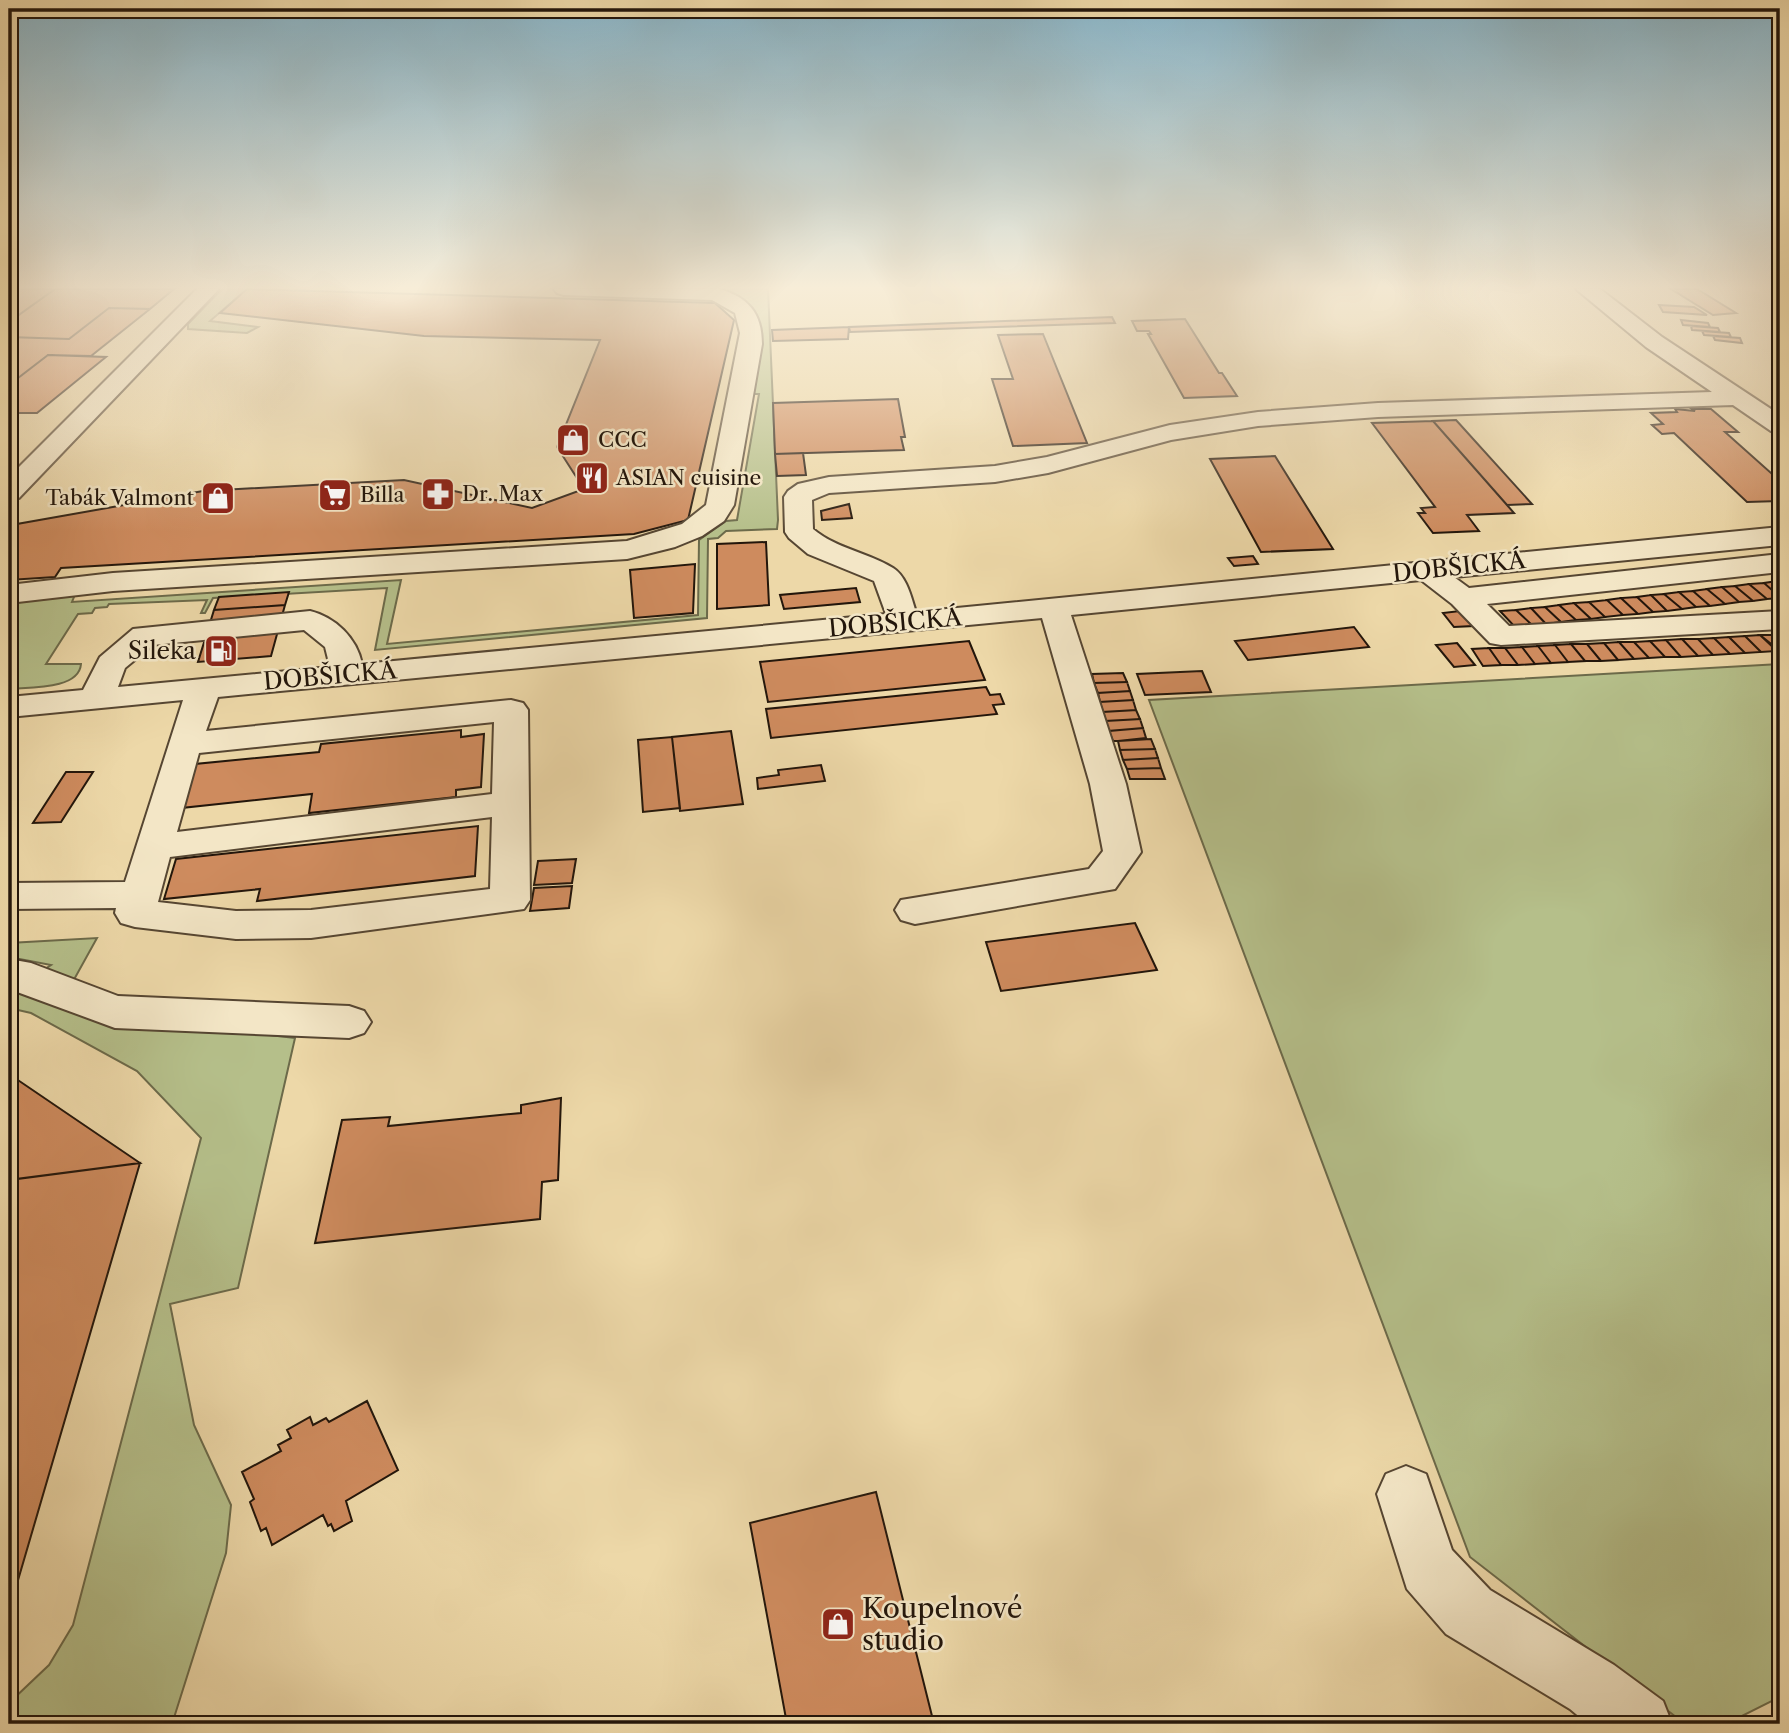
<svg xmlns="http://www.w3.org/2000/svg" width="1789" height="1733" font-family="'Libre Caslon Text',serif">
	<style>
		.green { fill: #b5bf8a; stroke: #6c6a4a; stroke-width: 2 }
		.building { fill: #ce8b5e; stroke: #23160b; stroke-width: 2 }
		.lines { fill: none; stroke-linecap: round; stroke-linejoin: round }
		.minor-casing { stroke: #564632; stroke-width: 4 }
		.minor { fill: #f3e6c6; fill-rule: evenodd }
		.labels { text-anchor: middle; stroke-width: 5; stroke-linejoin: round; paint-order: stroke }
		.far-poi-label { font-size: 21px; fill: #23160b; stroke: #f3e6c6; text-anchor: start }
		.street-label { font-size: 24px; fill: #23160b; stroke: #f3e6c6 }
		.poi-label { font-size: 24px; fill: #23160b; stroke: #f3e6c6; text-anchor: end }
		.near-poi-label { font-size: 28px; fill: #23160b; stroke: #f3e6c6; text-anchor: start }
	</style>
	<rect width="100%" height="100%" fill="#edd8a8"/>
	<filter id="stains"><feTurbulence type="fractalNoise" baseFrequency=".00286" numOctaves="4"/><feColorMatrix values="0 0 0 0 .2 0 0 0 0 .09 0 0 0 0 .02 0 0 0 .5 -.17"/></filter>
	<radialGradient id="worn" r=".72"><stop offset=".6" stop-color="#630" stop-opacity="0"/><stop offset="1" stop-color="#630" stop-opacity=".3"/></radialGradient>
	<path class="green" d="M222,289H247L210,321L258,327L247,333L188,329V324Z
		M718,289H768L778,520L777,529L726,531L718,538L708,539L707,618L375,650L387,588L213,598L205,613H201L207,600L109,604L107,607L95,608L92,613L78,614L46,664H81C79,690 29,687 9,689V601L76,592L72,602L401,580L387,644L698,615L699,540L726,521L737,520L759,394H749L741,300L731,293Z
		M1780,664V1697L1726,1724H1685L1470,1557L1149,700Z
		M97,938L61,1003L168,1023L295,1038L238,1288L170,1304L194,1425L231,1505L226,1553L172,1724H9V1703L49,1665L73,1625L201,1138L137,1071L31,1013L9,1008V987L15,989L51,965L9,957V943Z"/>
	<path class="building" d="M12,289H55L9,322V291Z
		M55,289H174L150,309L109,308L69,339L9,337V322Z
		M247,289L715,303L734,320L688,520L634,534L61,568L55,577L9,580V532L17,524L203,491L404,480L532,508L584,489L557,447L600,340L424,336L220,313Z
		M1671,289H1697L1736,313L1713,315Z
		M1659,305L1694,307L1707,315L1663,312Z
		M109,308L150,309L91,356L48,355L9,385V337L69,339Z
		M1112,317L1115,323L850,332L849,327Z
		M1185,319L1219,373H1222L1237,396L1184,398L1148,334H1151L1149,331H1137L1132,321Z
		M1681,320L1708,323L1710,327L1683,325Z
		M1691,326L1718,328L1720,332L1692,330Z
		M849,327L848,339L773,341L772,330Z
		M1702,331L1729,333L1731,337L1704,335Z
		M1043,334L1087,443L1013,446L992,379H1013L998,335Z
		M1713,336L1740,338L1742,343L1715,340Z
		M48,355L106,357L37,413H9V385Z
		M898,399L905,437H901L904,450L775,454L773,403Z
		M1675,409L1695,411L1692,409H1711L1738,432H1725L1780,481V501L1747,502L1674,433L1662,434L1652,425L1663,424L1651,413L1677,412Z
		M1456,420L1532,504L1507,505L1433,421Z
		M1433,421L1507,505L1514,513L1467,515L1479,531L1433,533L1418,513H1425L1421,508L1435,507L1372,423Z
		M803,453L806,475L777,476L775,454Z
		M1275,456L1333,549L1261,552L1210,459Z
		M849,504L852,518L822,520L821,511Z
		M766,542L769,605L717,609V544Z
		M1253,556L1258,564L1234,566L1228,558Z
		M695,564L693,613L634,618L630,570Z
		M1777,581L1780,584V597L1764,583Z
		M1764,583L1780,597V598L1767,599L1749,584Z
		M1749,584L1767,599L1753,601L1735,586Z
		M1735,586L1753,601L1739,602L1722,587Z
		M1722,587L1739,602L1725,604L1707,589Z
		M856,588L860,602L784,609L780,595Z
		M1707,589L1725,604L1710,606L1693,591Z
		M1693,591L1710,606L1696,607L1679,592Z
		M289,592L285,605L214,610L219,597Z
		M1679,592L1696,607L1682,609L1664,594Z
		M1664,594L1682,609L1667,611L1651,595Z
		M1651,595L1667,611L1653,612L1637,597Z
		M1637,597L1653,612L1638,614L1621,598Z
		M1621,598L1638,614L1623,615L1607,600Z
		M1607,600L1623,615L1605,617L1589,602Z
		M1589,602L1605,617L1591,619L1574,603Z
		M1574,603L1591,619L1576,620L1559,605Z
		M285,605L271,656L198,662L214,610Z
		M1559,605L1576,620L1561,622L1545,607Z
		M1545,607L1561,622L1546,624L1531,608Z
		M1531,608L1546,624L1532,625L1516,610Z
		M1516,610L1532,625L1515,627L1500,611Z
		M1460,611L1473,626L1454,627L1443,613Z
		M1354,627L1369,647L1248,660L1235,641Z
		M1760,635L1777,651L1761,652L1745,636Z
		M1760,635H1776L1780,638V651Z
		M1745,636L1761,652L1745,653L1729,637Z
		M1729,637L1745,653L1730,654L1714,638Z
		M1714,638L1730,654L1713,655L1698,639Z
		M1682,639L1698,656L1681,657L1666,640Z
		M1682,639H1698L1713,655L1698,656Z
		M1666,640L1681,657H1665L1650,641Z
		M969,641L985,680L768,702L760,662Z
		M1650,641L1665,657L1649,658L1634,642Z
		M1619,642L1634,659L1618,660L1604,643Z
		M1619,642H1634L1649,658L1634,659Z
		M1457,643L1475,665L1454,667L1436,645Z
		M1604,643L1618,660L1601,661L1587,644Z
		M1571,644L1585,661L1568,662L1555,645Z
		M1571,644H1587L1601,661H1585Z
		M1555,645L1568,662L1551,663L1538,646Z
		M1538,646L1551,663L1535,664L1522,647Z
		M1522,647L1535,664L1518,665L1505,648Z
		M1489,648H1505L1518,665H1501Z
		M1489,648L1501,665L1483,666L1472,649Z
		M1202,671L1211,692L1145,695L1137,674Z
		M1123,673L1127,682L1094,683L1092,674Z
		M1127,682L1130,691L1098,693L1094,683Z
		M986,687L990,695L1000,694L1004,704L993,705L997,714L771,738L766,709Z
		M1130,691L1133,700L1100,702L1098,693Z
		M1133,700L1136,710L1103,712L1100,702Z
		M1136,710L1140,719L1106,721L1103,712Z
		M1140,719L1143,728L1109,731L1106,721Z
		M1143,728L1146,738L1118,741H1113L1109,731Z
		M461,730V737L484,734L481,787L456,790V797L309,813L312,794L181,808L195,764L319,752L321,744Z
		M731,731L743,804L680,811L672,737Z
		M672,737L680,808L643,812L638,740Z
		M1151,739L1155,749L1120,750L1118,741Z
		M1155,749L1158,758L1123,760L1120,750Z
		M1158,758L1161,768L1127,769L1123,760Z
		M821,765L825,781L758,789L757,778L779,775L778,770Z
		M1161,768L1165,779H1130L1127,769Z
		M66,772H93L61,822L33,823Z
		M478,826L475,876L257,901L260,889L164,899L176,859Z
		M576,859L572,883L534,885L538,861Z
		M572,886L569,908L530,911L534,888Z
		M1135,923L1157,970L1001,991L986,942Z
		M9,1074L140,1163L9,1180Z
		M561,1098L558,1180L542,1182L540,1219L315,1243L342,1120L390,1117L388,1126L521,1113V1105Z
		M140,1163L9,1611V1180Z
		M367,1401L398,1470L346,1501L352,1521L334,1531L331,1524L328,1526L323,1515L272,1545L266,1528L261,1531L250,1502L254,1499L242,1472L281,1451L278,1445L291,1438L287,1430L310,1417L313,1425L326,1418L329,1422Z
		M876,1492L934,1724H787L750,1523Z"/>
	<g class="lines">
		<g class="minor-casing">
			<path id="minor" d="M197,289H219L19,498L9,500V477Z
				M554,289H719C748,297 762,313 762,344L734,505L724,521L702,536L675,547L627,559L113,591L9,603V585L113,573L627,541L682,524L706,505L740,333L735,313L712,300L564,295L557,293Z
				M1576,289H1600L1662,337L1780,415V433L1771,431L1733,405L1378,417L1258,426L1171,440L1048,473L995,482L829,493L812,500L813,529C837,549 867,552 893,568C907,577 911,597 916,612L1780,527V545L1454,577L1469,588L1780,554V572L1487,604L1509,626L1780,611V629L1501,645L1490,643L1452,604L1421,580L1071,615L1126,784L1141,852L1115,889L915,924L901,920L895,910L901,900L1089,869L1103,851L1090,784L1042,618L218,697L206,731L511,700L523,703L528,710L530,900L524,909L311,938L236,939L135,927L121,923L115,913L116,908L9,909V883L125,882L183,700L9,717V697L83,690L100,657L133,629L310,611C335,617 357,638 362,664L886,614L874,581L808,554L789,538L785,532L784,497L788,491L798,484L829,477L995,466L1047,457L1170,425L1258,412L1378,403L1712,392L1646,347ZM304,630L325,647L330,667L118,687L125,668L153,645ZM494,722L492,794L177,832L199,753ZM492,817L490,889L311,910L236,911L158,902L170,857Z
				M9,959L31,963L118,996L349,1006L364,1011L371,1022L364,1033L349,1038L115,1028L9,989Z
				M1406,1466L1426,1474L1452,1550L1490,1590L1614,1665L1663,1701L1672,1724H1588L1570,1709L1446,1634L1407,1589L1377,1494L1386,1474Z"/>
		</g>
		<use href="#minor" class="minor"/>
	</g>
	<linearGradient id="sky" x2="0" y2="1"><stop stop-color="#89b7cc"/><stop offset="0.54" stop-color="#f7edd8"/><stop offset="1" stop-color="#f7edd8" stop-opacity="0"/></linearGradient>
	<rect width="1789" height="532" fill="url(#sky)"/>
	<defs>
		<g id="shop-square" transform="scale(1.75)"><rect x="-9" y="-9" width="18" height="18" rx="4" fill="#8f2418" stroke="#f3e6c6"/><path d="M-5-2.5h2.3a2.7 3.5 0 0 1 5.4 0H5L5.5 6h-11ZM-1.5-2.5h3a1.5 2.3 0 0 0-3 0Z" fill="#fff"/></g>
		<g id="restaurant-square" transform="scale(1.75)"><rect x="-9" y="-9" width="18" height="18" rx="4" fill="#8f2418" stroke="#f3e6c6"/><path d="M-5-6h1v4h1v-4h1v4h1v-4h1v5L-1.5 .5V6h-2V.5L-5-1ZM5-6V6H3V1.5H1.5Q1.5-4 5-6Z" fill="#fff"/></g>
		<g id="pharmacy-square" transform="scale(1.75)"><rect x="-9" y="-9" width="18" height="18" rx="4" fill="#8f2418" stroke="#f3e6c6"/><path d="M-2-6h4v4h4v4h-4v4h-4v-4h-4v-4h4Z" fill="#fff"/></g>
		<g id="supermarket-square" transform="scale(1.75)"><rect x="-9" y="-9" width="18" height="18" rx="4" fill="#8f2418" stroke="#f3e6c6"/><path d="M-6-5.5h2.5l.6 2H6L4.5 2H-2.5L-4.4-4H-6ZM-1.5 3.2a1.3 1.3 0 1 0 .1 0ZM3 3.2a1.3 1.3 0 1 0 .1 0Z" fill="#fff"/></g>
		<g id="fuel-square" transform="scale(1.75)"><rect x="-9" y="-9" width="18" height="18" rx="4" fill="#8f2418" stroke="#f3e6c6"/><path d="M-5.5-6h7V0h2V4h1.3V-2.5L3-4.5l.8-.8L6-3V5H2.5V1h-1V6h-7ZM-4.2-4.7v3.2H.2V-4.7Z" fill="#fff"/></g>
	</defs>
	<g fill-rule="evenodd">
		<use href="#shop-square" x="573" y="440"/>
		<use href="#restaurant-square" x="592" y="478"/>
		<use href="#pharmacy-square" x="438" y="494"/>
		<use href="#supermarket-square" x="335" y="495"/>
		<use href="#shop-square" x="218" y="498"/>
		<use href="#fuel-square" x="221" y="651"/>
		<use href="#shop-square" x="838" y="1624"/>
	</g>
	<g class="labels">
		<g class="far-poi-label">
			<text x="598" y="447">CCC</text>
			<text x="616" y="485">ASIAN cuisine</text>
			<text x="462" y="501">Dr. Max</text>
			<text x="360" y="502">Billa</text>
			<text x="194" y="505" text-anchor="end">Tabák Valmont</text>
		</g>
		<g class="street-label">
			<text transform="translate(1459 567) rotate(-6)" y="8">DOBŠICKÁ</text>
			<text transform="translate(895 623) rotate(-5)" y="8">DOBŠICKÁ</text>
			<text transform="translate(330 676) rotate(-5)" y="8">DOBŠICKÁ</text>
		</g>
		<g class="poi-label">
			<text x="196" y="659">Sileka</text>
		</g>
		<g class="near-poi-label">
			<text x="862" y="1618">Koupelnové<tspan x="862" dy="32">studio</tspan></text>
		</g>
	</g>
	<rect width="1789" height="1733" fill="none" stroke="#edd8a8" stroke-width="35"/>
	<rect x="10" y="10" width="1768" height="1712" fill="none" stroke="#23160b" stroke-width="3.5"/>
	<rect x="18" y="18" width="1754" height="1698" fill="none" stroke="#23160b" stroke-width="2"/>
	<rect width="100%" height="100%" filter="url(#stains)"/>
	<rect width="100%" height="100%" fill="url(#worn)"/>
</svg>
